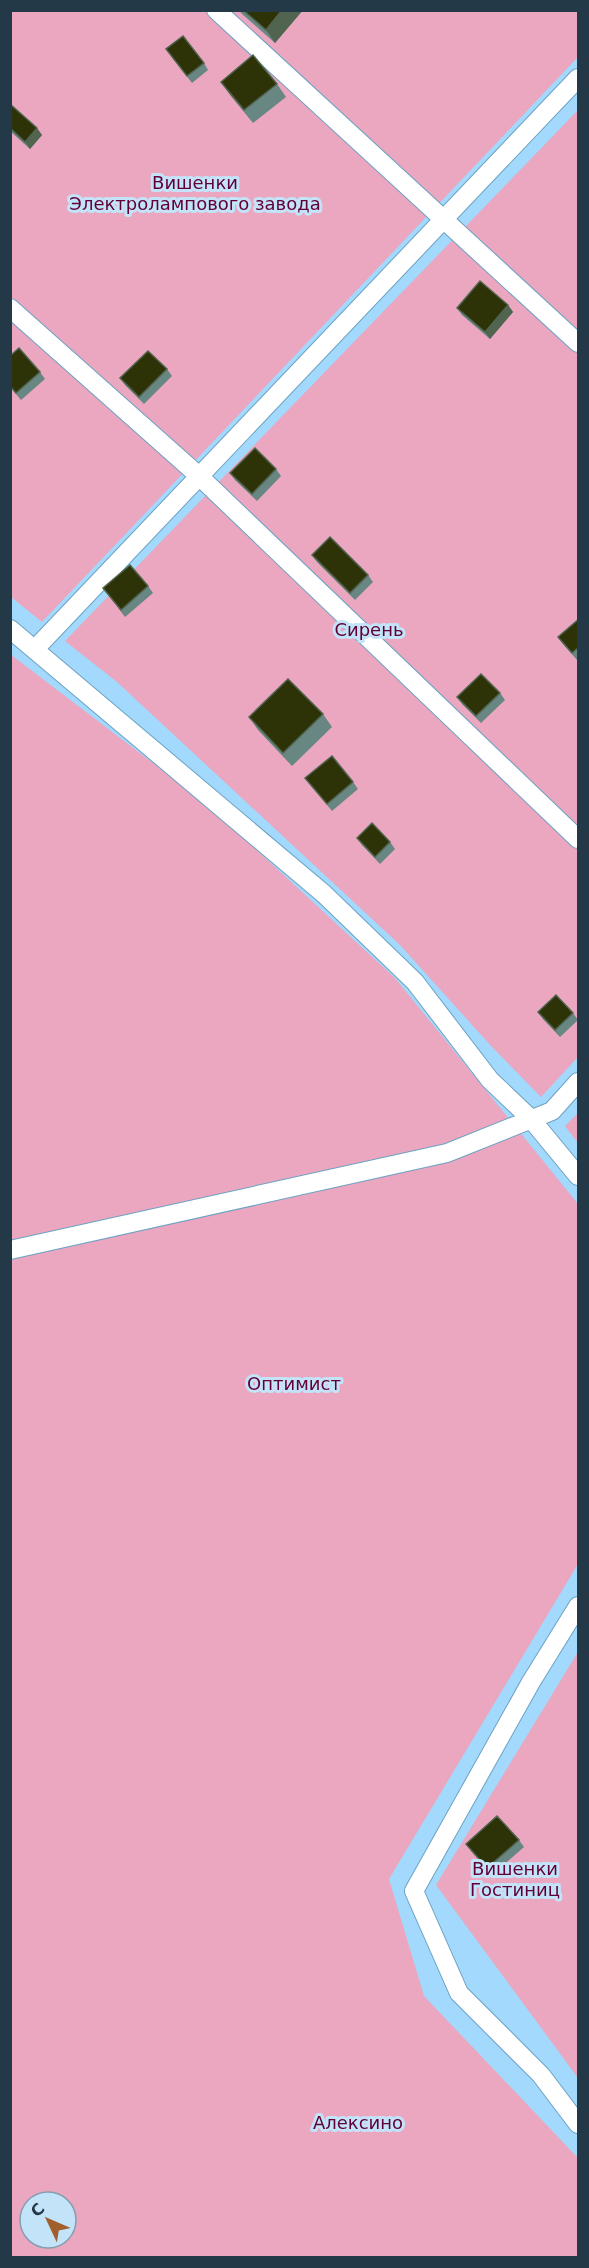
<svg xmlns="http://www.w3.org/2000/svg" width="589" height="2268" font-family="'DejaVu Sans',sans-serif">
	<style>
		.green { fill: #eaa7bf; fill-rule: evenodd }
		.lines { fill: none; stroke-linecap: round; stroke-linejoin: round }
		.lane-casing { stroke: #6ca2c2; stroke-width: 20 }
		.lane { stroke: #fff; stroke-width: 18 }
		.wall { fill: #688682 }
		.shaded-wall { fill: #506450 }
		.building { fill: #2d3207; stroke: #506450; stroke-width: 1.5 }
		.labels { text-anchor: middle; stroke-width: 6; stroke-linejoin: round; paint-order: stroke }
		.park-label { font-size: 18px; fill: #620035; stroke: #c3e3f8 }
	</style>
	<rect width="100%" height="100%" fill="#a2d9fc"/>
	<path class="green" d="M10,11H578V57L42,622L11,597Z
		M578,110V1057L541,1097L492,1047L400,945L117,682L65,641Z
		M10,654L208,805L395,978L578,1204V1564L389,1879L424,1996L578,2158V2257H11ZM30,2202H66V2238H30Z
		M578,1113V1143L565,1126Z
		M578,1652V2078L436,1885Z"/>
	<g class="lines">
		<g class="lane-casing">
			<path id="lane" d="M216,10L578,343
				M10,308L199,476L578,839
				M10,629L324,894L415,982L490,1080L531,1119L578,1176
				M35,649L578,78
				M10,1250L447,1153L552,1111L578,1082
				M578,1606L531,1682L414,1891L459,1993L541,2075L578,2124"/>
		</g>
		<use href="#lane" class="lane"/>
	</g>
	<path class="wall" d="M239,10H303L275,43L242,14Z
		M171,56L204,63L208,70L192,83Z
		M221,82L277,84L286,97L253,123L230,95Z
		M10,104L42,135L30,149L10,131Z
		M508,305L513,312L490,339L462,315L457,308Z
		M10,356L40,372L45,379L21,400L10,387Z
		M167,369L172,376L144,404L125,385L120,378Z
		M276,469L281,476L257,501L235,480L230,473Z
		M312,555L368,575L373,582L355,600L317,562Z
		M148,586L153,593L125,617L103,588Z
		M579,619V659L577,660L563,644L558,637Z
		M500,693L505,700L481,723L462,704L457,697Z
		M323,714L332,727L292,766L258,730L249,717Z
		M305,778L353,782L358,789L332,811Z
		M357,838L390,842L395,849L380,864L362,845Z
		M538,1012L573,1013L578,1020L560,1037L543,1019Z
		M519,1840L524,1847L492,1875L471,1851L466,1844Z"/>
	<path class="shaded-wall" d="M282,10H303L275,43L266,30Z
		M37,128L42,135L30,149L25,142Z
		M508,305L513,312L490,339L485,332Z"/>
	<path class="building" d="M243,10H282L266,30Z
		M183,36L204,63L187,76L166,49Z
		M253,55L277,84L244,110L221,82Z
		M10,104L37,128L25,142L10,128Z
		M480,281L508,305L485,332L457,308Z
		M19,348L40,372L16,393L10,386V356Z
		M148,351L167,369L139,397L120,378Z
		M255,448L276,469L252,494L230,473Z
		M330,537L368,575L350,593L312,555Z
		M130,565L148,586L121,610L103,588Z
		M579,619V647L572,653L558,637Z
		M481,674L500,693L476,716L457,697Z
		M288,679L323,714L283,753L249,717Z
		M332,756L353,782L327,804L305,778Z
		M372,823L390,842L375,857L357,838Z
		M556,995L573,1013L555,1030L538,1012Z
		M497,1816L519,1840L487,1868L466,1844Z"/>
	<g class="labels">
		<g class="park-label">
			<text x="195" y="189">Вишенки<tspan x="195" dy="21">Электролампового завода</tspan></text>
			<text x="369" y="636">Сирень</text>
			<text x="294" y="1390">Оптимист</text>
			<text x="515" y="1875">Вишенки<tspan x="515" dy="21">Гостиниц</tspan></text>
			<text x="358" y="2129">Алексино</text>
		</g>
	</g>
	<rect width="589" height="2268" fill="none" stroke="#233947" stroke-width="24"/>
	<g transform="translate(48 2220) rotate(314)"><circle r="28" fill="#c3e3f8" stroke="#839fb1" stroke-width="1.5"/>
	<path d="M0-4.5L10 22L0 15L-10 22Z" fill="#a1602b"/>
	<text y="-9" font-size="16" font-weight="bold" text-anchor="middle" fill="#233947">С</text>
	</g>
</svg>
